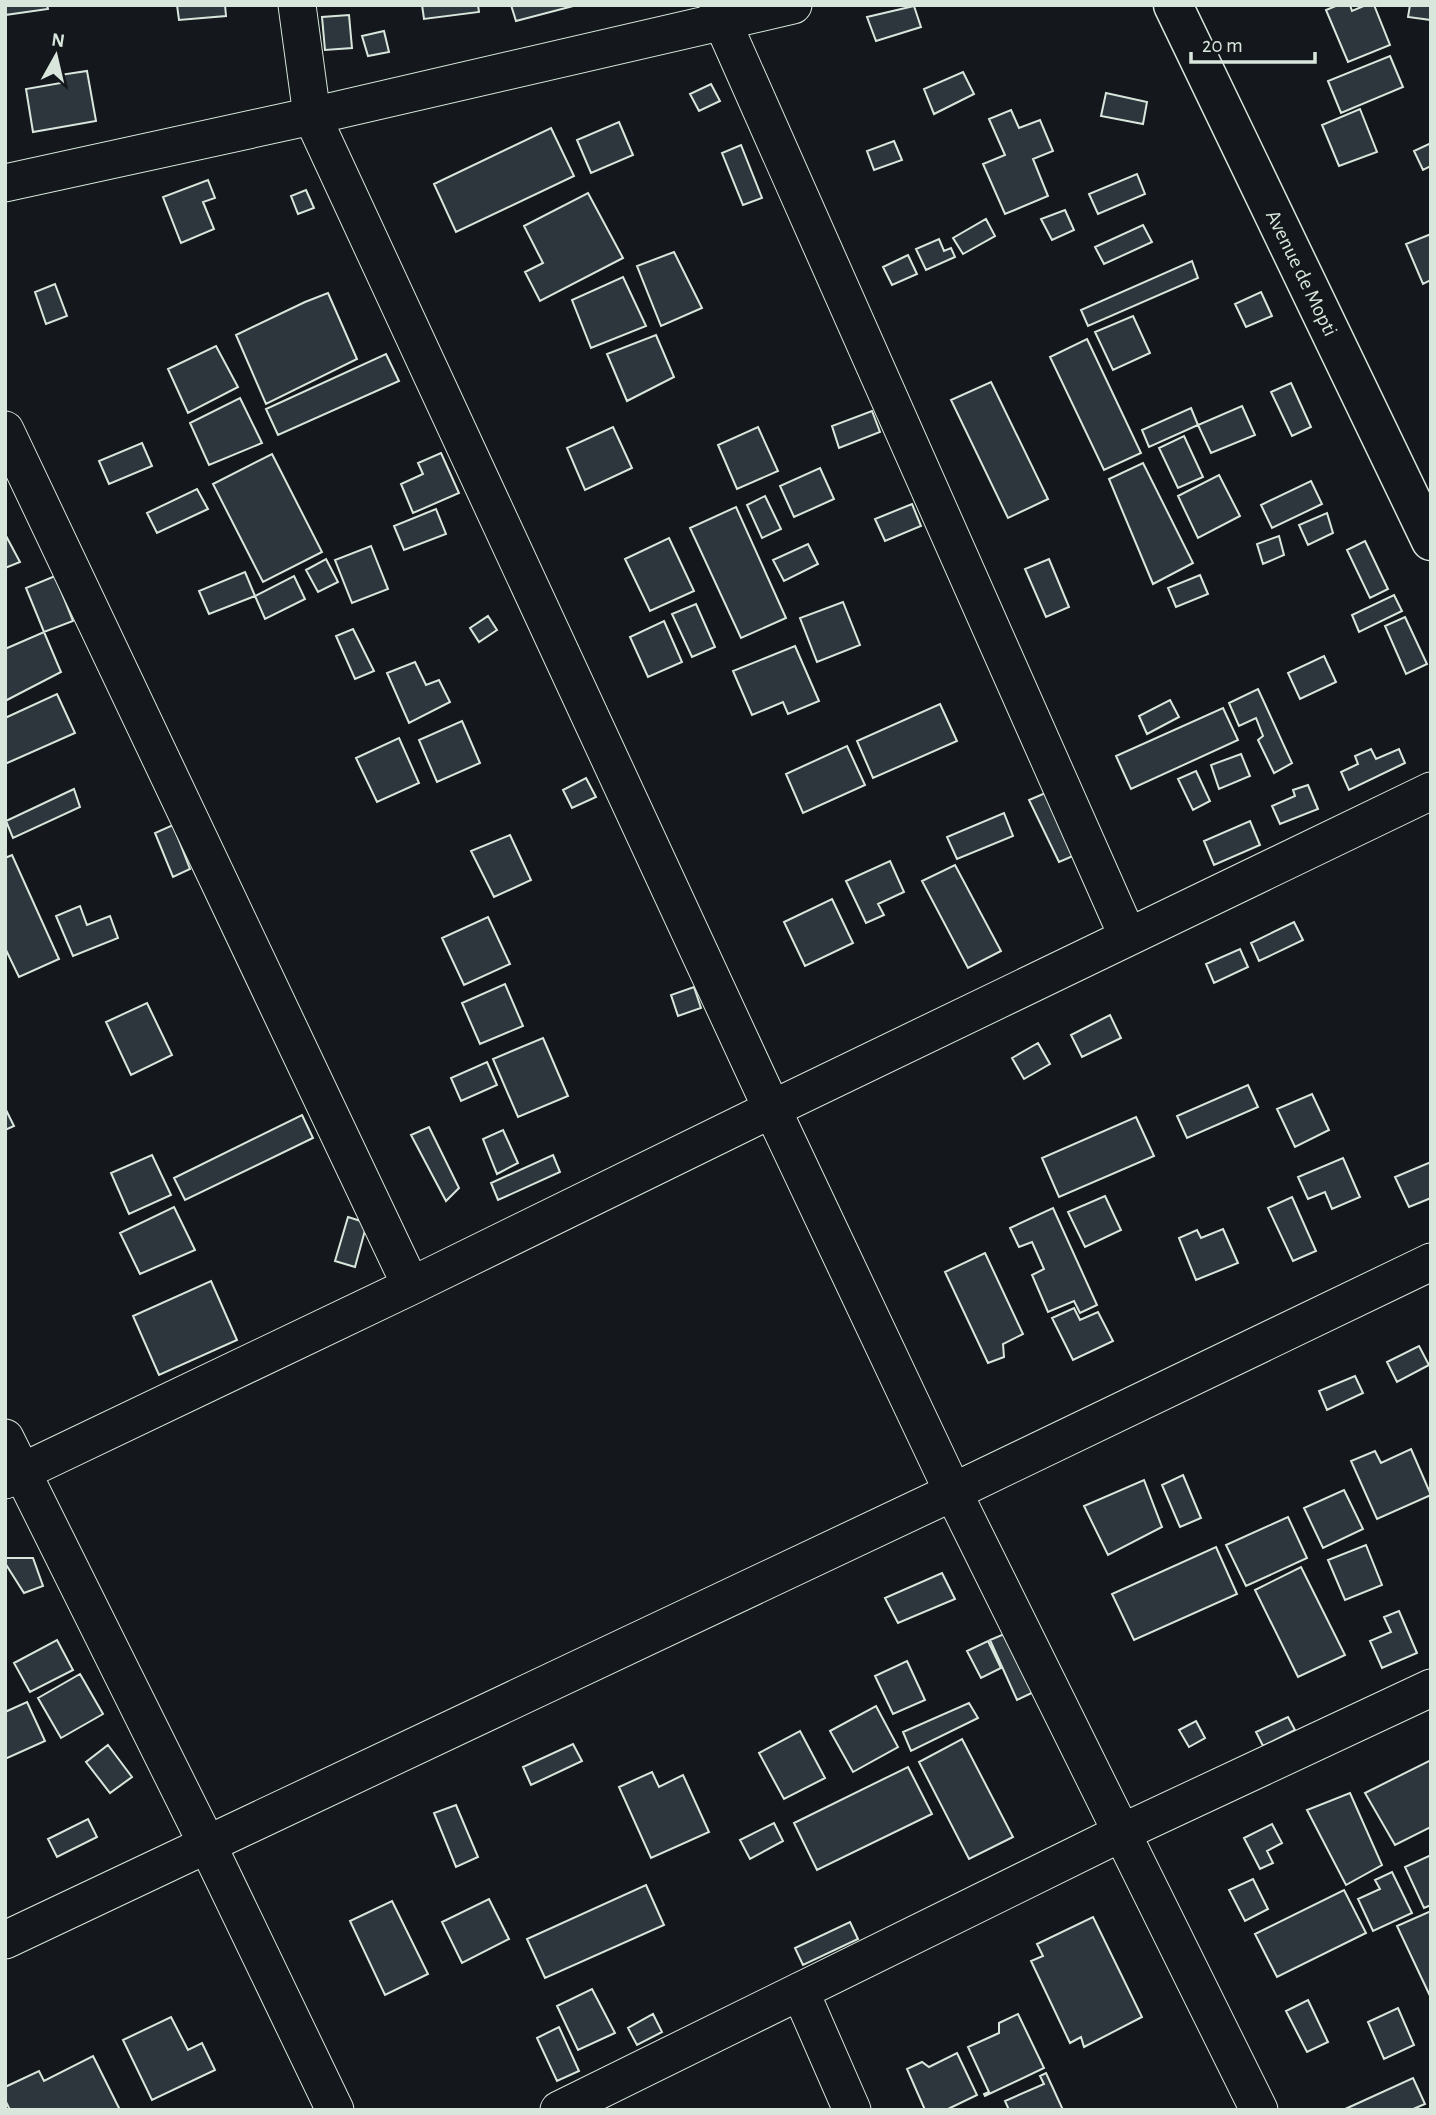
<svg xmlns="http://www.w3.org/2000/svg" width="1436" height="2115" font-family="'Alegreya Sans',sans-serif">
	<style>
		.building { fill: #2c363c; stroke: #d8e6dc; stroke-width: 2 }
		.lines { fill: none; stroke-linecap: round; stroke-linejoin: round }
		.street-casing { stroke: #d8e6dc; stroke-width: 39 }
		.secondary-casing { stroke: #d8e6dc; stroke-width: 41 }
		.street { stroke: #14181c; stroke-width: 37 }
		.secondary { stroke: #14181c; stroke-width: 38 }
		.labels { text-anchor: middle; stroke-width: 5; stroke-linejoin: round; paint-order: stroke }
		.street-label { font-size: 21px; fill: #d8e6dc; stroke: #14181c }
	</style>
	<rect width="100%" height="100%" fill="#14181c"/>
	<path class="building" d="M5,5H47L48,9L5,15Z
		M177,5H225L226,16L179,20Z
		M422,5H478L479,12L424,19Z
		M511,5H577L516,21Z
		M1338,5H1350L1352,11L1366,5H1374L1390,45L1348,62L1326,10Z
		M1410,5H1431V20L1408,17Z
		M914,6L921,27L876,41L867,17Z
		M349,15L352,48L325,50L322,17Z
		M384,31L389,52L368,56L362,36Z
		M1390,56L1403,87L1341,113L1328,81Z
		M87,71L96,121L33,132L26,89L61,83L60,75Z
		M963,72L974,94L934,114L924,89Z
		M711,84L720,101L699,111L690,94Z
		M1106,93L1147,102L1143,124L1101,116Z
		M1360,109L1377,152L1339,166L1322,125Z
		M1011,110L1019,128L1040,120L1053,151L1033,159L1048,196L1005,214L983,164L1005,155L989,119Z
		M619,122L633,155L591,173L577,140Z
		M551,128L574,176L456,232L434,184Z
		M894,141L902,160L874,170L867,151Z
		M1431,143V166L1423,170L1414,151Z
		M741,145L762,198L743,205L722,153Z
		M1137,174L1145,194L1098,214L1089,194Z
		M208,180L215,198L203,202L214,229L181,243L163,197Z
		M306,190L314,208L298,214L291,196Z
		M588,193L623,258L540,301L525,272L543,263L524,226Z
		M1065,210L1074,230L1052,240L1041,219Z
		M986,219L995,236L963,254L953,238Z
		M1143,225L1152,242L1104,264L1095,247Z
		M1431,234V280L1423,284L1406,244Z
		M939,239L944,251L951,248L955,257L926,270L916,249Z
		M674,252L702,308L661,326L637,266Z
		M908,255L917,274L892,285L883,267Z
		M1192,261L1198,278L1088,326L1081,310Z
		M623,277L646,326L591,348L572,300Z
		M55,284L67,316L46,324L35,292Z
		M1261,292L1272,316L1246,327L1235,304Z
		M328,293L357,359L266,404L236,335L305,302Z
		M1133,316L1150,353L1113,370L1095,332Z
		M656,335L674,377L627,401L607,354Z
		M1087,339L1141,453L1104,470L1050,357Z
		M216,346L238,387L188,413L168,369Z
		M386,354L399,381L278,435L266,409Z
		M991,382L1048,499L1008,518L951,400Z
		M1291,383L1311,427L1292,436L1271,392Z
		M240,398L262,443L209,465L190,423Z
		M1242,406L1255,435L1211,453L1198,425Z
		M1191,408L1198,425L1149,447L1142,430Z
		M872,411L880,432L839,448L832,426Z
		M613,427L632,468L585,490L567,448Z
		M758,427L778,471L737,489L718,445Z
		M1184,436L1203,477L1178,488L1159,448Z
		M142,443L152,466L109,484L99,461Z
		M441,453L459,493L413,513L401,484L423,474L418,463Z
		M272,454L322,552L263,582L213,484Z
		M1143,463L1193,563L1153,584L1109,479Z
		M820,468L834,499L794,517L780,486Z
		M1219,475L1240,516L1198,538L1178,496Z
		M1311,481L1322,504L1272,528L1261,505Z
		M197,489L208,509L157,533L147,513Z
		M765,496L781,529L762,538L747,505Z
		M912,504L921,526L885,541L875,519Z
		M736,507L786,618L741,638L690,528Z
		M436,509L446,534L404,550L394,526Z
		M1327,513L1333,533L1308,545L1299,525Z
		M5,534L20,562L5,568Z
		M1279,536L1284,555L1263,564L1257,544Z
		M669,538L694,591L650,611L625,559Z
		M1365,541L1388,589L1370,598L1347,550Z
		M808,544L818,564L784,581L773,560Z
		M371,546L388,589L352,603L335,560Z
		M326,559L338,582L318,592L306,570Z
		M1049,559L1069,607L1046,617L1025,569Z
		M245,572L255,596L209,614L199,591Z
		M1200,575L1208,594L1176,607L1168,588Z
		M55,576L73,621L44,632L26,588Z
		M294,576L305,599L265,619L255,596Z
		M1394,595L1402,611L1359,632L1352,615Z
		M843,602L860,645L817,662L800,618Z
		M696,604L715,647L692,657L672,614Z
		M488,616L497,630L479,642L470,628Z
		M1405,617L1427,664L1406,674L1385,626Z
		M664,621L682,662L648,677L630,637Z
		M353,629L374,671L355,679L336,636Z
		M44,632L61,672L5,701V649Z
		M795,646L819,701L788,714L783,702L752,715L733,671Z
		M1324,656L1336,682L1300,699L1288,673Z
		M415,662L426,685L439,680L450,702L409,723L387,673Z
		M1258,689L1292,763L1274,773L1258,740L1263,736L1256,718L1239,726L1229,703Z
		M57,694L75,733L5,764V718Z
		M1170,700L1179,717L1147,734L1139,716Z
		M940,704L957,741L873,778L857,741Z
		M1223,708L1238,740L1131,789L1116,756Z
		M462,721L480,763L437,782L419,740Z
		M399,738L419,783L377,802L356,758Z
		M847,746L865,785L803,813L786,774Z
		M1371,749L1376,759L1399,749L1405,763L1349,790L1341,772L1358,764L1355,756Z
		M1241,754L1250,776L1219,789L1211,765Z
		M1196,771L1210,801L1193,810L1178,779Z
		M586,778L596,797L572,808L563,790Z
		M1308,785L1318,809L1280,824L1272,806L1295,796L1293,790Z
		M74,789L80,807L13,838L6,821Z
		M1050,791L1080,853L1059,862L1029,800Z
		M1004,813L1013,836L957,859L947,837Z
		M1250,821L1260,845L1214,865L1204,841Z
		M173,825L190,869L173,877L155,833Z
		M510,835L531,880L494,897L471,851Z
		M12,855L59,959L19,977L5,948V858Z
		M890,861L904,892L878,904L884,915L866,923L846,881Z
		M955,865L1001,951L968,968L922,881Z
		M832,899L853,943L805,966L784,922Z
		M80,906L87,925L110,916L118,938L73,956L56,916Z
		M488,917L510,964L464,985L442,938Z
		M1294,922L1303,940L1259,961L1251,943Z
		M1240,949L1248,967L1214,983L1206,964Z
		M505,984L523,1026L480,1044L462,1003Z
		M694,987L701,1008L678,1016L671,995Z
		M147,1003L172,1055L131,1075L106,1022Z
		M1110,1015L1121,1038L1082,1057L1071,1035Z
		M543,1038L568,1096L518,1117L493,1059Z
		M1038,1043L1050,1064L1024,1079L1012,1058Z
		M487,1062L497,1085L461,1101L451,1078Z
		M1248,1085L1258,1107L1187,1138L1177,1116Z
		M1312,1094L1329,1130L1295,1147L1277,1109Z
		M5,1108L14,1126L5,1130Z
		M302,1115L313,1138L185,1200L174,1178Z
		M1136,1117L1154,1156L1059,1197L1042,1158Z
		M429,1127L459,1188L446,1201L411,1135Z
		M503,1130L518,1163L497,1174L483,1139Z
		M152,1155L171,1195L129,1214L111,1173Z
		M553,1155L560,1172L498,1200L491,1183Z
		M1343,1158L1360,1197L1332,1209L1325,1192L1308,1199L1298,1177Z
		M1431,1162V1198L1409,1207L1395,1177Z
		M1105,1196L1121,1230L1085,1247L1068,1212Z
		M1292,1197L1316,1251L1293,1261L1268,1208Z
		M174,1207L195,1250L140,1274L120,1233Z
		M1053,1208L1097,1305L1080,1313L1074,1301L1048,1312L1032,1275L1044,1269L1032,1242L1019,1247L1010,1228Z
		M348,1217L367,1223L355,1267L335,1261Z
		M1223,1229L1238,1263L1196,1280L1179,1238L1197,1230L1201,1238Z
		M985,1253L1023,1334L1003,1344L1004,1357L988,1363L945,1272Z
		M211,1281L237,1340L159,1375L133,1316Z
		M1074,1308L1080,1320L1098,1312L1113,1341L1073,1360L1052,1318Z
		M1419,1346L1429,1365L1397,1382L1387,1362Z
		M1355,1376L1363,1393L1327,1410L1319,1391Z
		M1411,1449L1431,1495L1377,1519L1351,1461L1375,1451L1381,1463Z
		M1183,1475L1201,1518L1180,1527L1162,1485Z
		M1144,1480L1162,1527L1108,1555L1084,1506Z
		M1344,1490L1363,1529L1323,1548L1304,1508Z
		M1288,1517L1307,1558L1246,1586L1226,1545Z
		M1366,1545L1382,1585L1345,1600L1328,1560Z
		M1216,1547L1237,1594L1134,1640L1112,1594Z
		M5,1558H33L43,1586L24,1593L5,1563Z
		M1301,1567L1345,1655L1298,1677L1255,1590Z
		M942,1573L955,1599L898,1623L885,1598Z
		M1399,1611L1417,1653L1382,1668L1370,1641L1391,1632L1384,1617Z
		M1009,1632L1036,1691L1017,1700L990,1640Z
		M57,1640L73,1670L30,1692L14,1663Z
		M988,1641L1001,1668L981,1678L967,1651Z
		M907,1661L925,1700L893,1714L875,1676Z
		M80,1674L103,1714L61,1738L38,1698Z
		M27,1702L45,1741L5,1759V1712Z
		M969,1703L978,1718L911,1751L903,1732Z
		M876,1706L898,1747L853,1772L830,1731Z
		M1288,1717L1295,1730L1263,1746L1256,1732Z
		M1196,1721L1205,1738L1189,1747L1179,1730Z
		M800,1731L825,1778L784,1799L759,1753Z
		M962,1739L1013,1837L969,1859L919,1762Z
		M573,1744L582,1761L531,1785L523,1767Z
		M108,1745L132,1777L110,1793L86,1762Z
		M1431,1760V1827L1395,1845L1365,1793Z
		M908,1767L932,1814L817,1870L794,1823Z
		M652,1772L659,1787L683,1775L709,1832L651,1858L619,1787Z
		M1350,1793L1382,1865L1346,1885L1307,1810Z
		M456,1805L478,1857L456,1867L434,1813Z
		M88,1819L97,1837L57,1857L48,1839Z
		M774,1823L783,1841L750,1859L740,1840Z
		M1272,1824L1282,1843L1267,1851L1273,1863L1260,1869L1244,1838Z
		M1431,1855V1905L1424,1908L1405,1867Z
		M1392,1872L1412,1913L1373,1931L1358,1899L1380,1889L1375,1880Z
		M1253,1879L1268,1909L1245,1921L1229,1890Z
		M646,1885L664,1925L545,1978L527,1939Z
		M1344,1890L1366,1933L1277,1977L1255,1934Z
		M489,1899L509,1939L462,1963L442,1922Z
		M392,1901L428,1974L385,1995L350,1921Z
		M1431,1911V1998L1397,1926Z
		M1093,1917L1142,2017L1084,2047L1081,2037L1070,2043L1031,1961L1043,1956L1037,1944Z
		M850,1922L858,1939L803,1965L795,1948Z
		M592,1989L615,2033L578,2050L557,2006Z
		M1308,2000L1328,2042L1307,2052L1286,2011Z
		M1398,2008L1414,2045L1384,2059L1368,2022Z
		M653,2014L662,2032L637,2045L628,2028Z
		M1018,2014L1044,2068L985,2096L984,2094L989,2092L968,2047L999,2033V2023Z
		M171,2017L188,2050L202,2043L215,2070L152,2100L123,2040Z
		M559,2027L579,2071L557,2081L537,2038Z
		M957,2053L977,2095L946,2110H925L907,2069L922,2062L929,2067Z
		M93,2056L120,2110H10L5,2100V2087L39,2071L44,2081Z
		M1046,2073L1063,2110H1009L1005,2101L1044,2084L1040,2076Z
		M1413,2078L1425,2104L1411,2110H1343Z"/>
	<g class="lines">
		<g class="street-casing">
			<path id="street" d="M297,5L312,116L772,1109L953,1492L1259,2110
				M718,5L722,21L1128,937
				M5,183L312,116L793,5
				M5,430L411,1286
				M5,1438L207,1844L335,2110
				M5,1480L411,1286L772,1109L1431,791
				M5,1940L953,1492L1431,1262
				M800,1991L852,2110
				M559,2110L1121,1833L1431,1688"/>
		</g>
		<g class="secondary-casing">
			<path id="secondary" d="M1173,5L1431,541"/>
		</g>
		<use href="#street" class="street"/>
		<use href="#secondary" class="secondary"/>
	</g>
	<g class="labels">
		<g class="street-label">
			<text transform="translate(1302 273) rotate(64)" y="7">Avenue de Mopti</text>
		</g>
	</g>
	<rect width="1436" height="2115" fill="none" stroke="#d8e6dc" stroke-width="14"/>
	<g transform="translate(56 56) rotate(8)" stroke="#14181c" stroke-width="5" paint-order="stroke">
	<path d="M0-5L12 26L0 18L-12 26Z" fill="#d8e6dc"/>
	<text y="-10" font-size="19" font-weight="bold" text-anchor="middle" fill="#d8e6dc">N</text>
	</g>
	<path d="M1191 52v10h124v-10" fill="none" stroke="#d8e6dc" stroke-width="3.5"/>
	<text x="1202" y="52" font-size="21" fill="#d8e6dc" stroke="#14181c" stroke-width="5" paint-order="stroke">20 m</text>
</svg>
